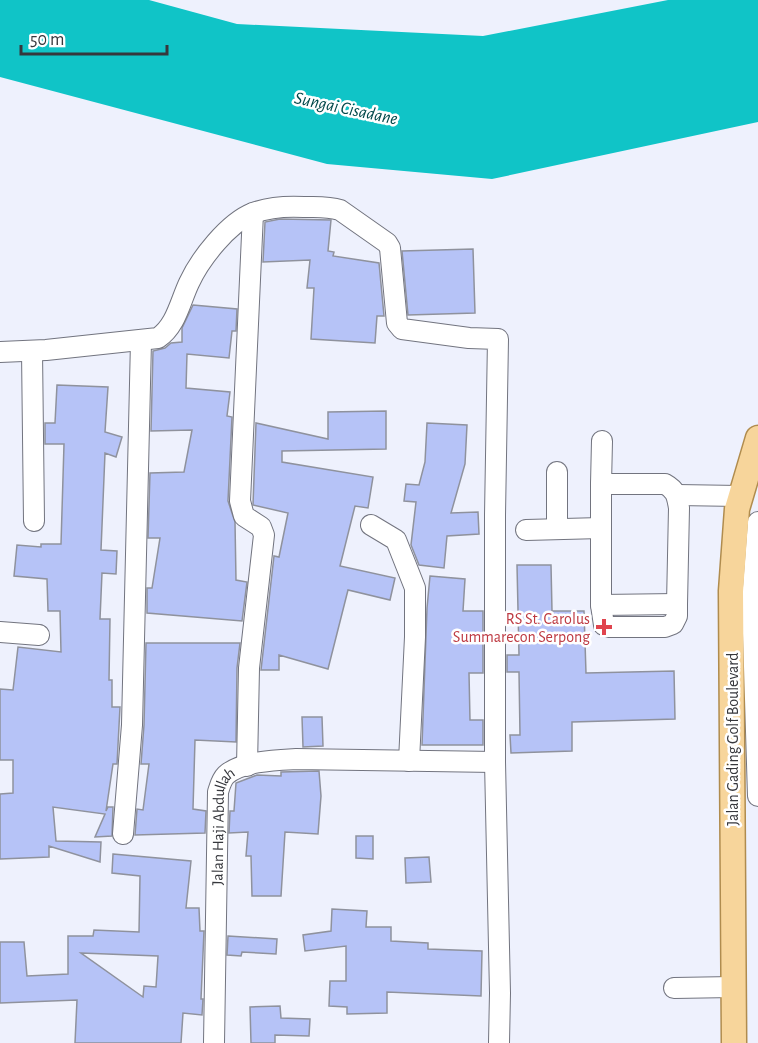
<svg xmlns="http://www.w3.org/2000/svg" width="758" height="1043" font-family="'Alegreya Sans',sans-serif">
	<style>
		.water { fill: #10c4c7 }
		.building { fill: #b6c3f7; stroke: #8f929d; stroke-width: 1.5; fill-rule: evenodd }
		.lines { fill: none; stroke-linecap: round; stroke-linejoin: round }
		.minor-casing { stroke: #72747f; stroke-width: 22 }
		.major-casing { stroke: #b08c4e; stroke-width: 27 }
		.minor { stroke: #fff; stroke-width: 20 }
		.major { stroke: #f7d59b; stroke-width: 24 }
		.health-dot { fill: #e0444e; stroke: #fff; stroke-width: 2 }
		.labels { text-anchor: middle; stroke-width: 5; stroke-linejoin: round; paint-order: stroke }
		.health-label { font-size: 16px; fill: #be3a42; stroke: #fff; text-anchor: end }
		.street-label { font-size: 16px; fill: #36373c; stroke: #fff }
		.water-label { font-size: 18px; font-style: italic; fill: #01484a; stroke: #fff }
	</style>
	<rect width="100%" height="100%" fill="#eef1fd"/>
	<path class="water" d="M0,0H149L237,24L483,36L668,0H758V122L492,179L327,164L0,77Z"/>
	<path class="building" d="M280,219L331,220L328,251L334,252L333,256L379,263L384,316H377L375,343L311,339L314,288H307L310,260L263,262L265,222Z
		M473,249L475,313L408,315L402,251Z
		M193,305L237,309L236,331H232L229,358L187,354L186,388L230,392L227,416L232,417L228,501L235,522L236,580L247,582L242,621L147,613V588H152L160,538H148L150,473L184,472L192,430L151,431L153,351L165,348L171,343L182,342V328Z
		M57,385L108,387L105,432L122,437L116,457L105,453L101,550L117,551L116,574L102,573L100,619H110L109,680H112V707H120L117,764H113L106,811L108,807H113L112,836L95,837L105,814L53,807L56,841L101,842L100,862L49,846V857L0,859V794L13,793V760H0V689L13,690L18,647L61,652L60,611H48L47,579L14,576L17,545L41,547V544H61L64,444H45V423H55Z
		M386,411V449L282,451V462L373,477L368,508L355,506L340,566L395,578L390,600L348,590L328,669L279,655V670H261L274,556L279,557L288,513L253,505L256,423L328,439V412Z
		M427,423L467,425L465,464L451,513L478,512L479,534L447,536L444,568L419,565L411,545L416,502L404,501L406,484L419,485L425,462Z
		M517,565H551L552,611H584L586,673L674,671L675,719L572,722V751L511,753L510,735H520L519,672H507V655H519Z
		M430,576L465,579L463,611H483V673H469L470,720H483V745H422L427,608Z
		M146,643H240L237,668L236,742L195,740L193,809L206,811L205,833L135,835L137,809L143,810L149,764H141L144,725Z
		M302,717H322L323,746L303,747Z
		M319,771L321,796L318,834L285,832L281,896H252L251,856H246L248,832L229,833L230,811H234L236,783L257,775L281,776V772Z
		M356,836H373V859L356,858Z
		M113,854L191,861L186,908H199L200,931H204L201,999H203L202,1015L183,1013L181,1043H75L77,1000L0,1003V942H24L27,976L68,974V936H93L94,930L139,932L140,876L112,873ZM81,953L158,956L156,987L144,986L143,997Z
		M429,857L431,882L406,883L405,858Z
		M332,909L367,911L366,927H391V941L428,943V949L482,951L481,996L387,992V1013L347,1014V1007L329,1006L330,981H346V946L305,951L303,935L331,931Z
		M228,936L277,939L276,954L242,952L241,956L227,955Z
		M280,1006L281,1018L310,1019L309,1036L275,1035V1043H251L250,1007Z"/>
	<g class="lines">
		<g class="minor-casing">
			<g id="minor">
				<path d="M32,351L34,521"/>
				<path d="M0,352L46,350L158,338C176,326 180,302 189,283C200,259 228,223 253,213C270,207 287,206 304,207C316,207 328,206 340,210L387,243L390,248L397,323L402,329L469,338L498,339L495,515V762L500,993L499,1043"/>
				<path d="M601,484H665C676,490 677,496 679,508L677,604V616L673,624L665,627H610L604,625L601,605Z"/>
				<path d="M601,484L602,441"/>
				<path d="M677,495L739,496"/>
				<path d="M758,522L752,601L758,796"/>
				<path d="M371,525L396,540L415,588V637L409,761"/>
				<path d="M557,529V472"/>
				<path d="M526,530L601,528"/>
				<path d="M601,605L677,604"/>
				<path d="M0,632L39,635"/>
				<path d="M247,766L249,668L264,535L261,527L244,516L240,501L253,213"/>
				<path d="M123,834L132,725L141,341"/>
				<path d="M674,988L733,987"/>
				<path id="s1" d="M214,1043L218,792C220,786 221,780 226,775C241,761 277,760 296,759L495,762"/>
			</g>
		</g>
		<g class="major-casing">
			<path id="major" d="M734,1043L731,591L737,509L758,438"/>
		</g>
		<use href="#minor" class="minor"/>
		<use href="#major" class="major"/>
	</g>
	<path class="health-dot" d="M601 618h6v6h6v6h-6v6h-6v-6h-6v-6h6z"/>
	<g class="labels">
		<g class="health-label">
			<text x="590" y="624">RS St. Carolus<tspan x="590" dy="18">Summarecon Serpong</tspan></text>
		</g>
		<g class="street-label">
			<text transform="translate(732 739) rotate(-90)" y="6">Jalan Gading Golf Boulevard</text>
			<text dy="6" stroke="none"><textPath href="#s1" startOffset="218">Jalan Haji Abdullah</textPath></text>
		</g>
		<g class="water-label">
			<text transform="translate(346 108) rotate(12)" y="6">Sungai Cisadane</text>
		</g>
	</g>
	<path d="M21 45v9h146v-9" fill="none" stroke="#36373c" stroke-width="3"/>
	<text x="30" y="45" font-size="18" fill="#36373c" stroke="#ffffff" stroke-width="4.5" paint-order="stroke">50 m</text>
</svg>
